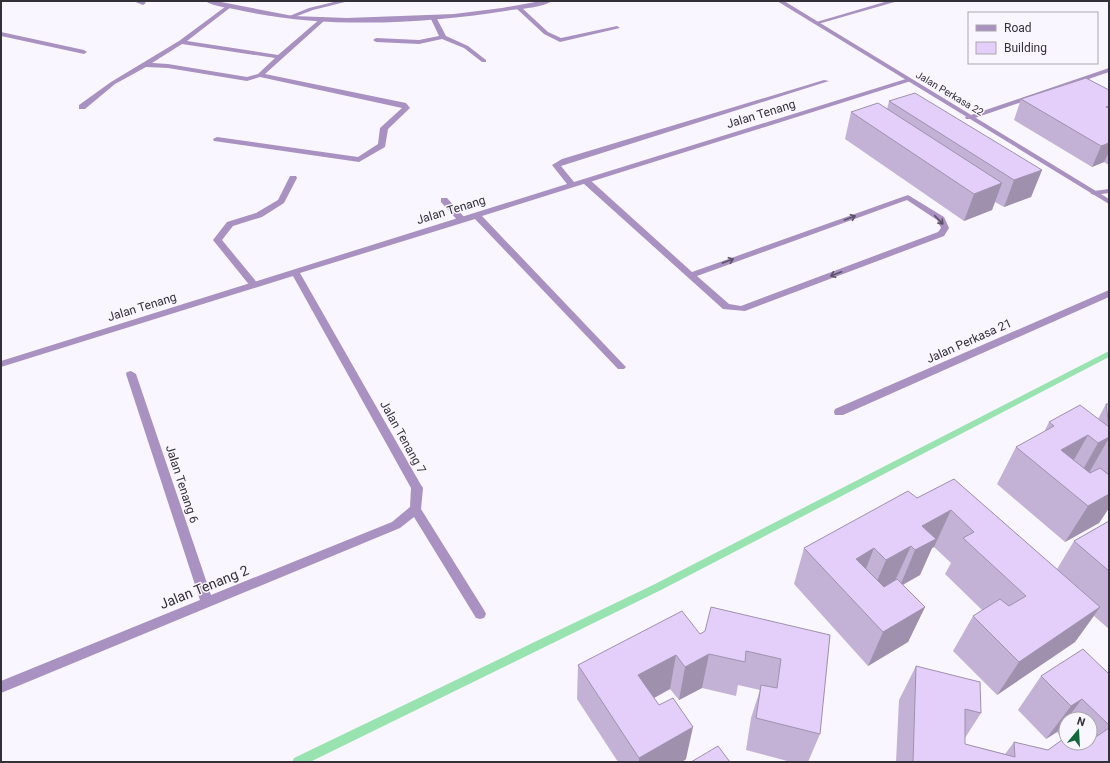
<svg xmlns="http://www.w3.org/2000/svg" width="1110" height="763" font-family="Roboto,sans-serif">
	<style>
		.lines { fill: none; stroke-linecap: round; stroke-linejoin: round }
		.stream { fill: #99e3b0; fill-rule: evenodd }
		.service { fill: #a991c1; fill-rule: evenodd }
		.minor { fill: #a991c1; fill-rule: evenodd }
		.tertiary { fill: #a991c1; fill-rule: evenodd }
		.wall { fill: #c3b2d6; fill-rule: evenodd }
		.shaded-wall { fill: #9f91ae }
		.building { fill: #e3cff9; stroke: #9f91ae }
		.oneway { stroke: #5d5268 }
		.labels { text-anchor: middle; stroke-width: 3; stroke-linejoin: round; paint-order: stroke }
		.far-street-label { font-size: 10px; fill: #343038; stroke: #faf6ff }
		.street-label { font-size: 12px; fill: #343038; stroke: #faf6ff }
		.near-street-label { font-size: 14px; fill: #343038; stroke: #faf6ff }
	</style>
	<rect width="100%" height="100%" fill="#faf6ff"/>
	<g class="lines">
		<path class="stream" d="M1109,351V357L661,590L310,762H292L294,758L655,584Z"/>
		<path class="service" d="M133,1H143L146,3L143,5Z
			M338,1H349L313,10L292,18L287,17L309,8Z
			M229,4L231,5V7L187,41L278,55L320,19H324V21L265,74L406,103L410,108L388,129L385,147L359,162L214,141L213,139L217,137L358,157L378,144L380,128L402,108L260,77L247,81L168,68L146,67L115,84L85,109H79V105L111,82L179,41ZM182,44L275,58L258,74L247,77L168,64L152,63Z
			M517,7H521L548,32L561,38L617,26L620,28L560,42L544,34L517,9Z
			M433,15L436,17L446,36L468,46L486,60V62H482L464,48L442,39L419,44L376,42L373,40L376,38L419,40L439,36L430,17Z
			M1,32L84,50L87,52L84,54L1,36Z
			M1109,68V72L972,119H966L965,117Z
			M290,176H296L297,178L284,203L262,217L233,226L222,240L259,285L257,287H251L213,240L227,222L256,213L278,200Z
			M583,179H589L692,272L908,195L944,217L949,228L944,236L745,311L723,309L583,183ZM907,200L937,220L941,228L938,232L741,306L729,304L697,276Z
			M1109,189V193L1094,195L1090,193L1094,191Z
			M441,198H447L465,218L466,220L465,222H459L441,202Z"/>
		<path class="minor" d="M888,1H898L818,24L813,23Z
			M909,78L911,79V81L482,216L624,365L626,367L624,369H618L475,219L300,273L421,485L423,488L421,509L484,610L486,614L484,618L480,619L476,618L414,517L400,528L1,693V681L200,600L126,374L127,372L131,371L136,374L211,595L392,522L410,507L411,488L293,276L1,367V361L567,184L552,165L562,159L824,80L829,81L561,166L574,182Z
			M1109,290V297L843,415H835L834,412L835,409Z"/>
		<path class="tertiary" d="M205,1H216L293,16L347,18L454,14L502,8L541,1H552C544,7 522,9 511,10C423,24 330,29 243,11C232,8 214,7 205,1Z
			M777,1H784L1109,199V204Z"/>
	</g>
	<path class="wall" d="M1109,90V165L1104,162L1092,167L1014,120L1021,99Z
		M889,101L1042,170L1031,197L1004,207L995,202L992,210L964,221L845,139L851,112L887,109Z
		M1106,404H1109V508L1099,523L1065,542L997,484L1016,447L1044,432L1049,422L1098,419Z
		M954,479L1057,569L1074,541L1109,521V629L1094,616L1075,642L997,695L953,651L973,616L982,610L945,574L951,563L934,547L932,548L920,575L903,585L925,607L908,642L868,666L794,584L804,548L917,498Z
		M700,634L830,635L820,734L808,762H791L746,750L751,718L760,690L738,685L736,696L702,688L679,700L670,689L654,698L686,759L682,762H618L577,699L578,665Z
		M916,666L981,713L965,738V744L1005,754L1014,742L1048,750L1064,739L1057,732L1046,739L1018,710L1041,676L1109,674V762H896L899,700ZM1066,719H1090V743H1066Z"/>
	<path class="shaded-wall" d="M1109,143V152L1104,162L1092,167L1101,146Z
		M1042,170L1031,197L1004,207L1014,180Z
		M1002,183L992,210L964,221L974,194Z
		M1088,435L1067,472L1061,450Z
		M1109,437V438L1089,473L1077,480L1098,443Z
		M1109,494V508L1099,523L1065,542L1088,506Z
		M951,510L934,547L932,548L920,575L900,586L915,550L922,526Z
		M911,546L895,581L871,595L886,560Z
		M874,548L860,584L856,559Z
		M925,607L908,642L868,666L883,632Z
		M1100,607L1075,642L997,695L1019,662Z
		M709,654L702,688L679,700L685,667Z
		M676,655L670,689L634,709L638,675Z
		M1082,699L1057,732L1046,739L1071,706Z
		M693,727L686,759L682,762H639V758Z"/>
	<path class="building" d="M1086,78L1109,90V106L1106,107L1109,108V143L1101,146L1021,99Z
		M915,93L1042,170L1014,180L889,101Z
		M878,103L1002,183L974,194L851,112Z
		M1106,404H1109V427Z
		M1080,405L1109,427V437L1098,443L1088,435L1061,450L1090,473L1100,468L1109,475V494L1088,506L1016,447L1054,426L1049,422Z
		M954,479L1100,607L1019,662L973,616L1000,599L1009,606L1026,596L963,538L974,532L951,510L922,526L936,539L915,550L911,546L886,560L874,548L856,559L884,587L897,579L925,607L883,632L804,548L908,491L917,498Z
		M1109,521V571L1074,541Z
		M711,607L830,635L820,734L756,718L761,685L777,688L781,659L746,651L745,662L709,654L685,667L676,655L638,675L659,705L673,698L693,727L639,758L578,665L682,611L700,634L705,631Z
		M1083,649L1109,674V725L1082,699L1071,706L1041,676Z
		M916,666L980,682L981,713L965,709V744L1015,757L1014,742L1048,750L1066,737V743H1085L1086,744L1087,743H1090V741L1109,728V762H913Z
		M718,746L730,762H691Z"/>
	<defs><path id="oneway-shaft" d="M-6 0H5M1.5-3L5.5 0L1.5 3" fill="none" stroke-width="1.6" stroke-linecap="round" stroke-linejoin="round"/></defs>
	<g class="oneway">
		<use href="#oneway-shaft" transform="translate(850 218) rotate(-20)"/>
		<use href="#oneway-shaft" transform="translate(939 220) rotate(46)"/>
		<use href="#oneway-shaft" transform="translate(728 261) rotate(-20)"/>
		<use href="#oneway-shaft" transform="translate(836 274) rotate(159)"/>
	</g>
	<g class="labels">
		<g class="far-street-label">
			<text transform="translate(950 93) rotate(31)" y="4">Jalan Perkasa 22</text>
		</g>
		<g class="street-label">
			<text transform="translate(761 114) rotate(-17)" y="4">Jalan Tenang</text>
			<text transform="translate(451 210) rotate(-17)" y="4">Jalan Tenang</text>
			<text transform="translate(142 307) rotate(-17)" y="4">Jalan Tenang</text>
			<text transform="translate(969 341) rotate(-24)" y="4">Jalan Perkasa 21</text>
			<text transform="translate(403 437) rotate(61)" y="4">Jalan Tenang 7</text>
			<text transform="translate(182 484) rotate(72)" y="4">Jalan Tenang 6</text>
		</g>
		<g class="near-street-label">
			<text transform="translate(204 587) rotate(-22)" y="5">Jalan Tenang 2</text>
		</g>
	</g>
	<rect width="1110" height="763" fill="none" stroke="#343038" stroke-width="4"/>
	<rect x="968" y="12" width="130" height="52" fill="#faf6ff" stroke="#aba7af"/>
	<rect x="976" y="25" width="20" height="6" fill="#a991c1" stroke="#aba7af"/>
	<text x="1004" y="32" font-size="12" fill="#343038">Road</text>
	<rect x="976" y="42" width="20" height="12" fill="#e3cff9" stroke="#aba7af"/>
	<text x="1004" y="52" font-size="12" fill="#343038">Building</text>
	<g transform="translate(1078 731) rotate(18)"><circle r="19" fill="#faf6ff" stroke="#aba7af"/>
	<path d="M0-3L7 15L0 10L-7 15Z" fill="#13683a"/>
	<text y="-6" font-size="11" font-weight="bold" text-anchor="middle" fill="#343038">N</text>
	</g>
</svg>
